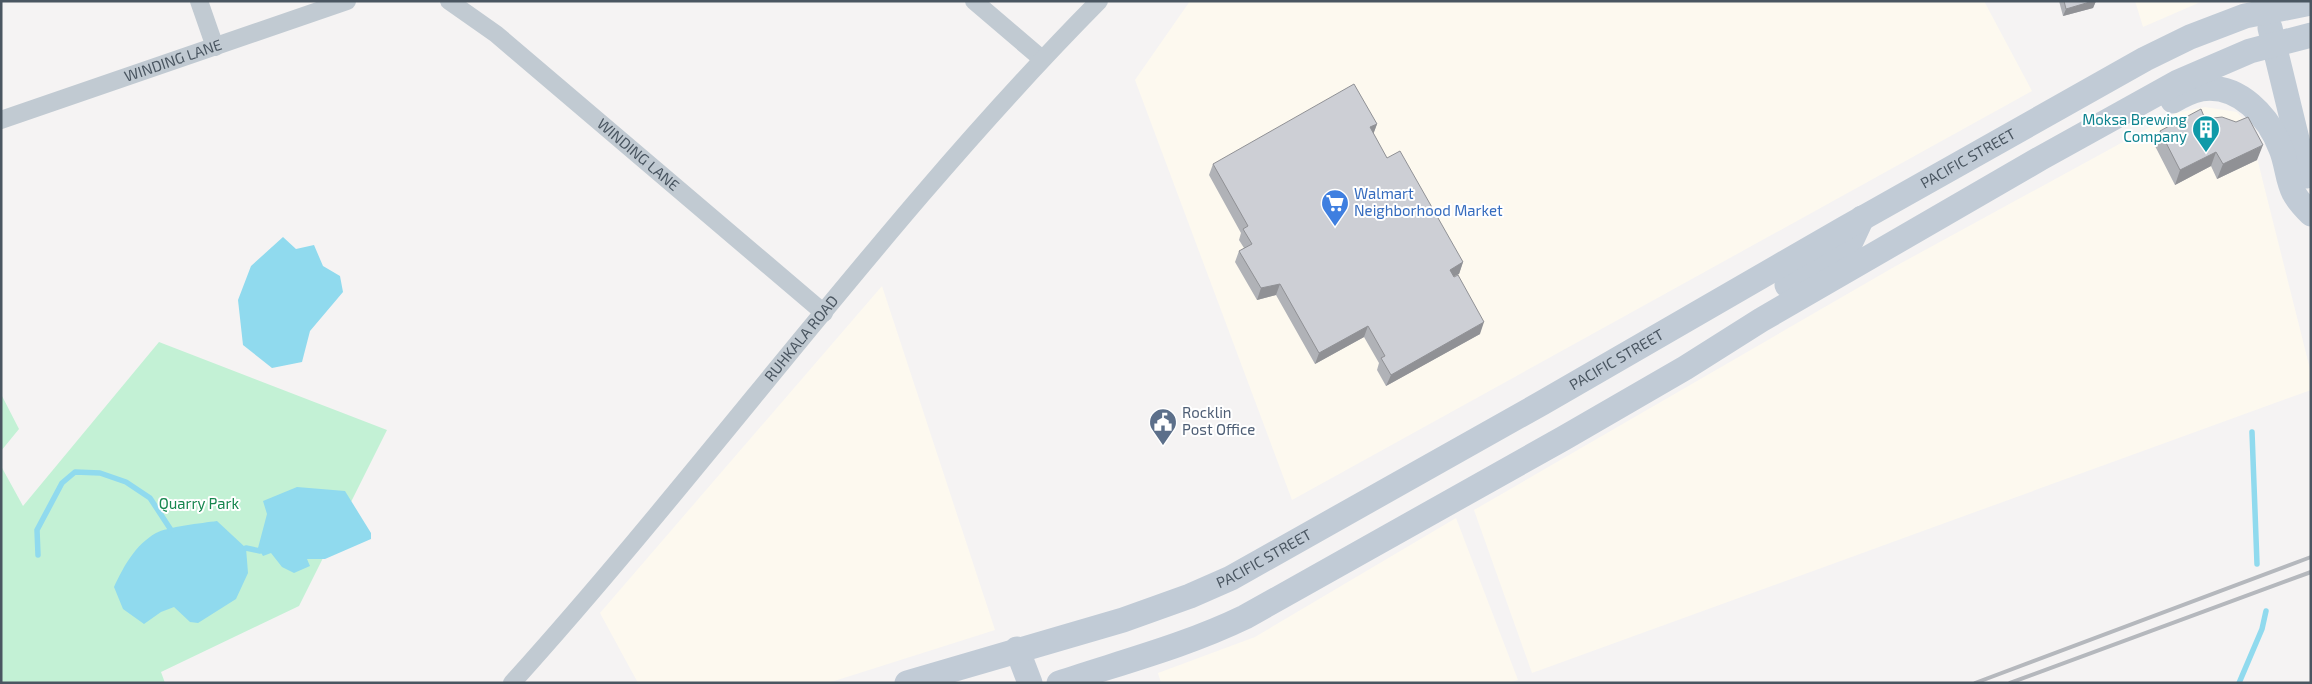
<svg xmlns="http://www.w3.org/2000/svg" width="2312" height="684" font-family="'Exo 2',sans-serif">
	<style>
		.commercial { fill: #fdf9ef }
		.green { fill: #c3f1d5 }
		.water { fill: #90daee }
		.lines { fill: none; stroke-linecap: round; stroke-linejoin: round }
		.stream { stroke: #90daee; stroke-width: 5.5 }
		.street { stroke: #c1cad2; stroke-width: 18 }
		.secondary { stroke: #c1cbd6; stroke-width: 25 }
		.rail { stroke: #b5b8bd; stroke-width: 4 }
		.wall { fill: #b0b2b7 }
		.shaded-wall { fill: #909195 }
		.building { fill: #cdcfd5; stroke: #909195 }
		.labels { text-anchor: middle; stroke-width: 4; stroke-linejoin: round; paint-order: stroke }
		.street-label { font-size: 15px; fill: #4a5661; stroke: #fff }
		.culture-label { font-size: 15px; fill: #0d838f; stroke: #fff; text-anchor: end }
		.shop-label { font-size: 15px; fill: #366cbe; stroke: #fff; text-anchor: start }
		.service-label { font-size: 15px; fill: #4e5e75; stroke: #fff; text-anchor: start }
		.park-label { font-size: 15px; fill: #17864f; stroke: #fff }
	</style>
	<rect width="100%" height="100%" fill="#f5f3f3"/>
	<path class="commercial" d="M1190,1H1984L2032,91L1292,500L1135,80Z
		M2135,1H2203L2143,27Z
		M2205,107L2237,112L2249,126L2311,373V390L1532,673L1474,510L1894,267L2176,113Z
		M882,286L995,630L828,683H638L600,613Z
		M1456,518L1518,680L1509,683H1161L1158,673L1255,637Z"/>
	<path class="green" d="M159,342L387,430L299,606L161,672L165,683H1V466L23,506Z
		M1,394L19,429L1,451Z"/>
	<path class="water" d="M283,237L296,249L314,245L323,266L340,276L343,292L310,331L302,362L272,368L243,345L238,300L251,266Z
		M297,487L345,491L371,533V539L325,559H307L310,566L294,573L282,567L271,553L263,556L258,548L267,514L263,501Z
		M217,521L246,548L248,573L236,599L198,623L190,622L174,607L161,612L144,624L123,609L114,587C124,566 135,545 156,533C167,527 202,523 217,521Z"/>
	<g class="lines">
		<path class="stream" d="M2252,432L2257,564
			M246,548L260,551
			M38,555L37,530L62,483L75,472L100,473L126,482L150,498L171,530
			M2239,683L2262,629L2266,611"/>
		<g class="street">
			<path d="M199,1L215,47"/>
			<path id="s1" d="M449,1L496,34L824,313"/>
			<path d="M974,1L1042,59"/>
			<path id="s2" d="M1,120L347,1"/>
			<path id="s3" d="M512,683C713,460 888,214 1099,1"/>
		</g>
		<g class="secondary">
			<path d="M2270,28L2306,176"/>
			<path d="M2173,101C2181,96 2192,91 2201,89C2239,83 2269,117 2281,149C2287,163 2287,180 2294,193C2298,201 2305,208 2311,214"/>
			<path d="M1787,285L1848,248L1862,218"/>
			<path d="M1017,649L1030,683"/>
			<path id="s4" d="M907,683L1123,620L1190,596L1231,578L1542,403L1845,228L2145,59L2190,37L2245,16L2311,3"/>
			<path d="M1059,683C1122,662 1185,646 1245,617L1564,438L1685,368L1761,320L2041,158L2178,82L2250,51L2311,35"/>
		</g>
		<path class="rail" d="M1975,683L2311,557
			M2010,683L2311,572"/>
	</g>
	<path class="wall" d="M2059,1H2096L2093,8L2063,16Z
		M2205,119L2257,160L2217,179L2211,166L2175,185L2155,146L2160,131Z
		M1377,124L1373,134L1387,158L1463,262L1459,274L1454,276L1480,334L1386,386L1377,370L1379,363L1364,337L1315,364L1276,295L1257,300L1235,262L1239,251L1244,248L1239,240L1241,233L1209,175L1213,164Z"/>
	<path class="shaded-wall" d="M2093,1H2096L2093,8L2063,16L2066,9Z
		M1377,124L1373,135L1370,127Z
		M2263,145L2257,160L2217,179L2223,164Z
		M2216,152L2211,166L2175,185L2180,170Z
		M1463,262L1459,274L1445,281L1450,270Z
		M1280,284L1276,295L1257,300L1261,288Z
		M1484,322L1480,334L1386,386L1391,375Z
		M1368,326L1364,337L1315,364L1319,353Z"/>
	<path class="building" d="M2064,1H2093L2066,9Z
		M1354,84L1377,124L1370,127L1387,158L1400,151L1463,262L1450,270L1454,277L1458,275L1484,322L1391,375L1381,358L1385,356L1368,326L1319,353L1280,284L1261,288L1239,251L1252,244L1243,229L1248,226L1213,164Z
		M2201,109L2205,119L2222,117L2236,122L2248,117L2263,145L2223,164L2216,152L2180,170L2160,131Z"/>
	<defs>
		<g id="building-pin" transform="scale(1.4375)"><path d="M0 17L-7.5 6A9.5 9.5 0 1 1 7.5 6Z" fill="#0f9aa8" stroke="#fff"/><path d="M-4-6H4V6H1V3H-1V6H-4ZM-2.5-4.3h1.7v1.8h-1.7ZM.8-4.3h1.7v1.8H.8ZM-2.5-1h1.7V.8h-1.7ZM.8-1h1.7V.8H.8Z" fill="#fff"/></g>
		<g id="supermarket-pin" transform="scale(1.4375)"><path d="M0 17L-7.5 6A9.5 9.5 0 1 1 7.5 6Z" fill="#3f7fe0" stroke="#fff"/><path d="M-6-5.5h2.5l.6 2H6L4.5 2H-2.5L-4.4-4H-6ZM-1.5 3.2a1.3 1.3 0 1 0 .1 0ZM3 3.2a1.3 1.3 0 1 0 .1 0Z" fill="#fff"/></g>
		<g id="civic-pin" transform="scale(1.4375)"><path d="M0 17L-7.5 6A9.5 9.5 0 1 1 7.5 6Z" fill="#5c6f8a" stroke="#fff"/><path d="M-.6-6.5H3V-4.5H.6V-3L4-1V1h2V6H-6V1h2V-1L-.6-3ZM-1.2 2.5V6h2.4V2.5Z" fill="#fff"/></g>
	</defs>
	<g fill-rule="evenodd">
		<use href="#building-pin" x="2206" y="129"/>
		<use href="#supermarket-pin" x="1335" y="203"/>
		<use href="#civic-pin" x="1163" y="422"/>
	</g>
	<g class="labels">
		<g class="street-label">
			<text dy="5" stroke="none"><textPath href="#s2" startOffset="182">WINDING LANE</textPath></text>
			<text dy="5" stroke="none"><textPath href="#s1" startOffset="244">WINDING LANE</textPath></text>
			<text dy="5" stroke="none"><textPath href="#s4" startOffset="1189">PACIFIC STREET</textPath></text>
			<text dy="5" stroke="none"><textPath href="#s3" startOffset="450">RUHKALA ROAD</textPath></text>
			<text dy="5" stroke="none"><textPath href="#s4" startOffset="784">PACIFIC STREET</textPath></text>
			<text dy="5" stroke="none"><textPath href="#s4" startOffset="379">PACIFIC STREET</textPath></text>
		</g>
		<g class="culture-label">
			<text x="2187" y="125">Moksa Brewing<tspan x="2187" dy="17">Company</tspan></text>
		</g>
		<g class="shop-label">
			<text x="1354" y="199">Walmart<tspan x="1354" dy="17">Neighborhood Market</tspan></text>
		</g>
		<g class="service-label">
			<text x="1182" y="418">Rocklin<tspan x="1182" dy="17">Post Office</tspan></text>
		</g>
		<g class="park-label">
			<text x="199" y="509">Quarry Park</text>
		</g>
	</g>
	<rect width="2312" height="684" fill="none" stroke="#4a5661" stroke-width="5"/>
</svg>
